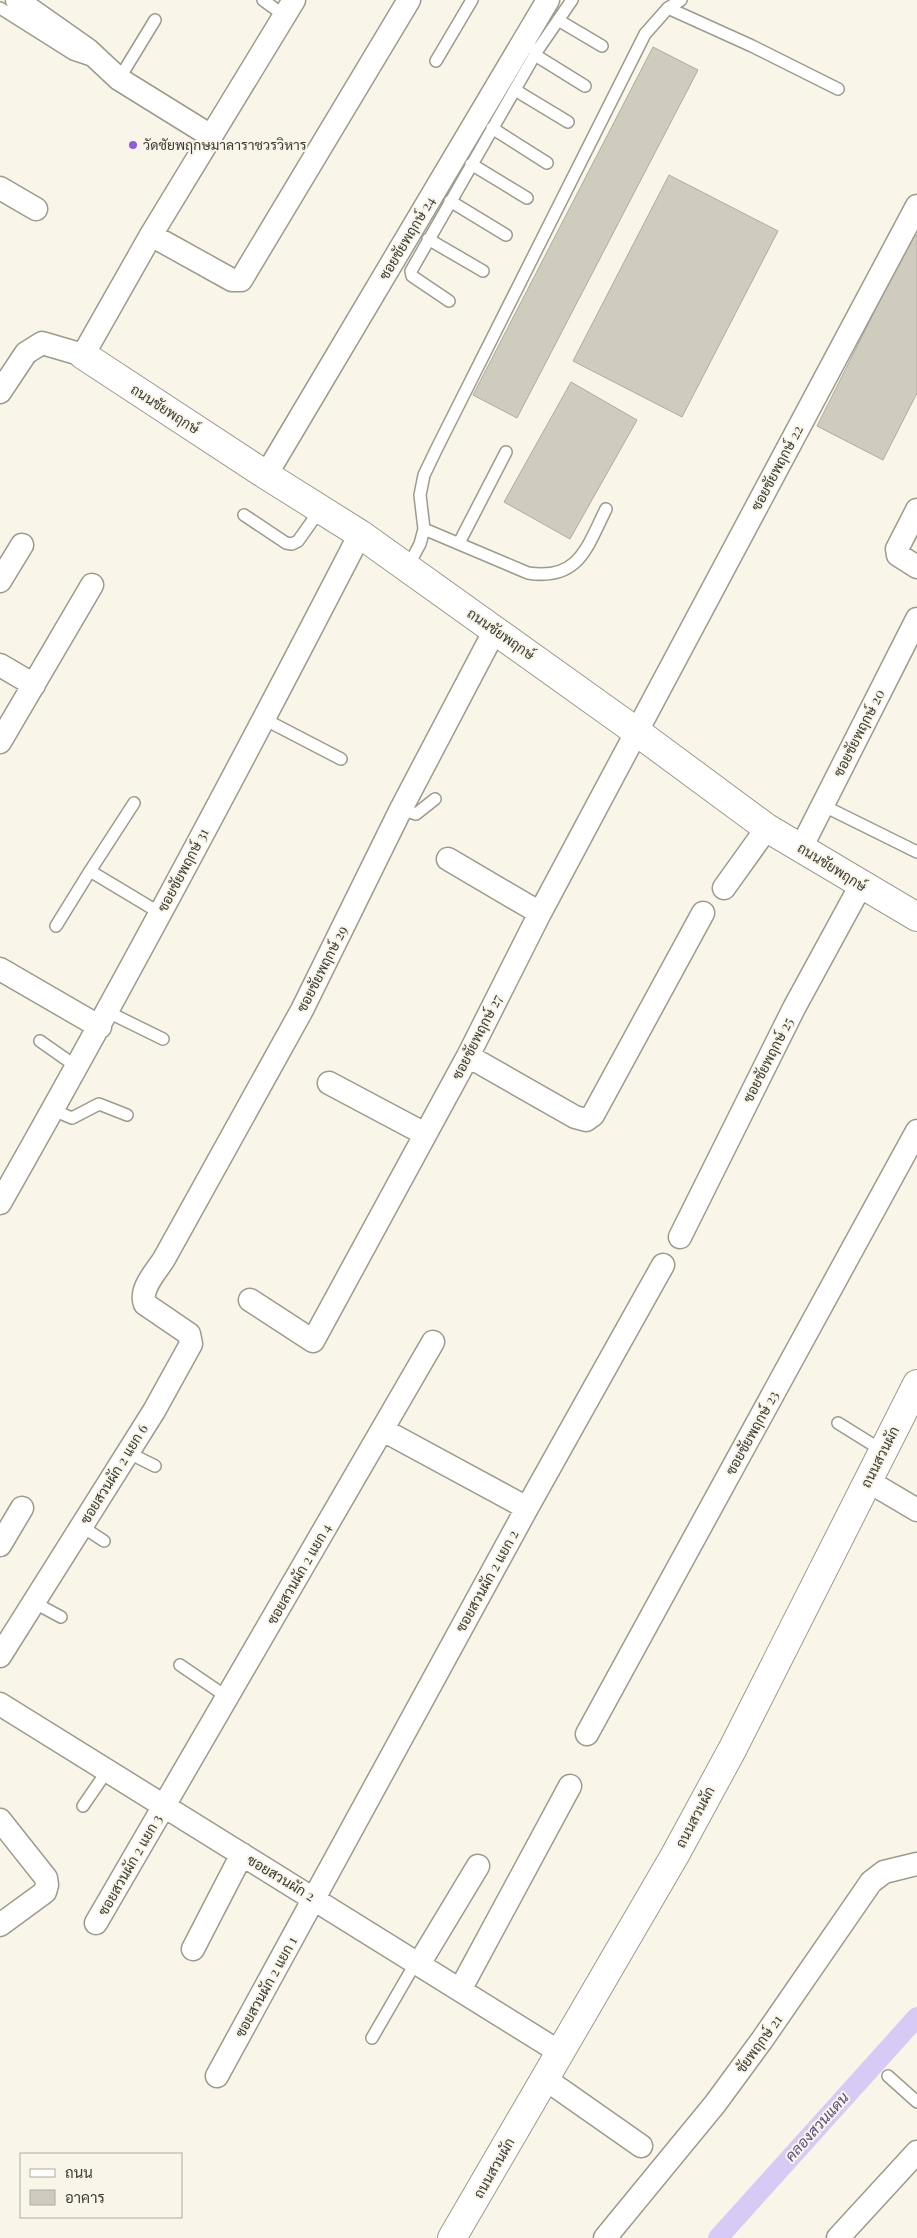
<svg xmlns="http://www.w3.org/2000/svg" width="917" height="2238" font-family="'Playfair Display',Sarabun,serif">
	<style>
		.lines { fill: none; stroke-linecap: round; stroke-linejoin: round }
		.canal { stroke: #d7cbf6; stroke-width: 20 }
		.building { fill: #cfccbf; stroke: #afac9f }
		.service-casing { stroke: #9d9b8e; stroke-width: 14 }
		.minor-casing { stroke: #9d9b8e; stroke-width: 25 }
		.tertiary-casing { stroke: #9d9b8e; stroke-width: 30 }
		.service { stroke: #fff; stroke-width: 11 }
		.minor { stroke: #fff; stroke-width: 22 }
		.tertiary { stroke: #fff; stroke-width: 28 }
		.poi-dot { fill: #8c5fd9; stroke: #f9f6e9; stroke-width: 2 }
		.labels { text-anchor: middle; stroke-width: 4; stroke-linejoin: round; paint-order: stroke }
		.poi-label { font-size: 14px; fill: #3c3b36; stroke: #f9f6e9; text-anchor: start }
		.street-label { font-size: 14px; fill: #3c3b36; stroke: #f9f6e9 }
		.water-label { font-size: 15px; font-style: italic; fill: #5d4b82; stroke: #f9f6e9 }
	</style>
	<rect width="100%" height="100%" fill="#f9f6e9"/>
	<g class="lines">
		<path class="canal" d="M718,2238L917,2017"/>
	</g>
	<path class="building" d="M653,47L698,70L517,418L473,395Z
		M669,175L778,231L682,417L573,361Z
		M914,233L917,235V393L883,460L817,426Z
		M571,382L637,420L570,539L504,502Z"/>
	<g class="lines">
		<g class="service-casing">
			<path id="service" d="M263,0L285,16
				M0,8L73,54L91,60
				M668,8L752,46L838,89
				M558,20L602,46
				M537,51L572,0
				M535,55L585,86
				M436,61L472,0
				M119,79L155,20
				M515,90L568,122
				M492,128L547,163
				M471,164L527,198
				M450,201L506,235
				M428,239L483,271
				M449,301L412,276L411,271L537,51L523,42
				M244,515L286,543L292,544L298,541L320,510
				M424,529L528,573C579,581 587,547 606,509
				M459,543L506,452
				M407,568L420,544L424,529L420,495L424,475L437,448L645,34L668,8L681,0
				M264,719L341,759
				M134,803L90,871L160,913
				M822,805L917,852
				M401,809L416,814L435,799
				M56,926L90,871
				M108,1012L163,1039
				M40,1041L77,1067
				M53,1110L72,1118L99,1104L127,1115
				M838,1423L883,1451
				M127,1452L155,1466
				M81,1526L104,1541
				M33,1602L61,1617
				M180,1665L227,1697
				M83,1806L107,1771
				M372,2038L416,1962
				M888,2076L917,2102"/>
		</g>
		<g class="minor-casing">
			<path id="minor" d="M17,0L88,50L119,79L211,136
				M0,188L36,209
				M151,235L232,280H241L409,0
				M0,392L26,353L42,343L83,355L151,235L294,0
				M266,475L548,0
				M917,510L897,549L898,555L917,567
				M0,581L22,545
				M0,665L34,685
				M0,742L92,585
				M801,848L917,619
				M448,859L540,913
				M724,888L767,828
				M0,969L100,1027
				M468,1056L575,1117L586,1120L593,1115L703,913
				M329,1083L425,1134
				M0,1203C125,983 244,759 360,534
				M680,1237L794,1008L861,885
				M250,1300L313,1341L468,1056L540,913L917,206
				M383,1430L527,1508
				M868,1481L917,1510
				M0,1545L22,1508
				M0,1656L154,1411L191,1344L189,1334L145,1304C139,1289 156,1272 164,1259L302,1010L401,809L495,630
				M0,1704L561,2053
				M587,1734L917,1131
				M0,1820L46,1878L47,1885L45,1892L0,1925
				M96,1923L433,1342
				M193,1949L242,1854
				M419,1964L478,1866
				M460,1990L570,1786
				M217,2076L527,1508L663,1265
				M544,2078L641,2146
				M605,2238L715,2104L762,2040L871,1882L884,1872L917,1864
				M838,2238L917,2152"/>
		</g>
		<g class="tertiary-casing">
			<path id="tertiary" d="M83,355L266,475L360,534L637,732L767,828L917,917
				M452,2238L675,1855L732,1750L917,1384"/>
		</g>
		<use href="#service" class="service"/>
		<use href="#minor" class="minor"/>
		<use href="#tertiary" class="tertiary"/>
	</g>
	<circle class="poi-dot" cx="133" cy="145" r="5"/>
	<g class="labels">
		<g class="poi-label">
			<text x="143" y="150">วัดชัยพฤกษมาลาราชวรวิหาร</text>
		</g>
		<g class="street-label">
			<text transform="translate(407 238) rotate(-59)" y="5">ซอยชัยพฤกษ์ 24</text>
			<text transform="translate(165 409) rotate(33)" y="5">ถนนชัยพฤกษ์</text>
			<text transform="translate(777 468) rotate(-62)" y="5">ซอยชัยพฤกษ์ 22</text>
			<text transform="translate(501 634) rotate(35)" y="5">ถนนชัยพฤกษ์</text>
			<text transform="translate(859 733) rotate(-63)" y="5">ซอยชัยพฤกษ์ 20</text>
			<text transform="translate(832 867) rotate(32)" y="5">ถนนชัยพฤกษ์</text>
			<text transform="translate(183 870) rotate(-62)" y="5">ซอยชัยพฤกษ์ 31</text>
			<text transform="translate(322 969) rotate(-63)" y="5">ซอยชัยพฤกษ์ 29</text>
			<text transform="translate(477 1037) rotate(-63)" y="5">ซอยชัยพฤกษ์ 27</text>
			<text transform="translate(768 1060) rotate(-63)" y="5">ซอยชัยพฤกษ์ 25</text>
			<text transform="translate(752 1433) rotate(-61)" y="5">ซอยชัยพฤกษ์ 23</text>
			<text transform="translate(880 1457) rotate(-63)" y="5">ถนนสวนผัก</text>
			<text transform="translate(114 1474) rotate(-58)" y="5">ซอยสวนผัก 2 แยก 6</text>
			<text transform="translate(299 1574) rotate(-60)" y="5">ซอยสวนผัก 2 แยก 4</text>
			<text transform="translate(487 1581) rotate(-61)" y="5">ซอยสวนผัก 2 แยก 2</text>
			<text transform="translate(695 1817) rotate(-62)" y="5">ถนนสวนผัก</text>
			<text transform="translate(130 1865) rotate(-60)" y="5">ซอยสวนผัก 2 แยก 3</text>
			<text transform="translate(281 1878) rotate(31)" y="5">ซอยสวนผัก 2</text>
			<text transform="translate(266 1987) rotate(-61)" y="5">ซอยสวนผัก 2 แยก 1</text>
			<text transform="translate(759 2044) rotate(-54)" y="5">ชัยพฤกษ์ 21</text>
			<text transform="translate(494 2168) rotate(-60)" y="5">ถนนสวนผัก</text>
		</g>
		<g class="water-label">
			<text transform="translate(817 2127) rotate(-48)" y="5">คลองสวนแดน</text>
		</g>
	</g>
	<rect x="20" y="2153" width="162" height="65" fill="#f9f6e9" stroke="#adaba1"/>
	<rect x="30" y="2169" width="25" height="8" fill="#ffffff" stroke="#adaba1"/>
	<text x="65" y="2178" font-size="15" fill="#3c3b36">ถนน</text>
	<rect x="30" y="2190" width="25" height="15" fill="#cfccbf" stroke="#adaba1"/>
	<text x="65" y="2203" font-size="15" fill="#3c3b36">อาคาร</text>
</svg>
